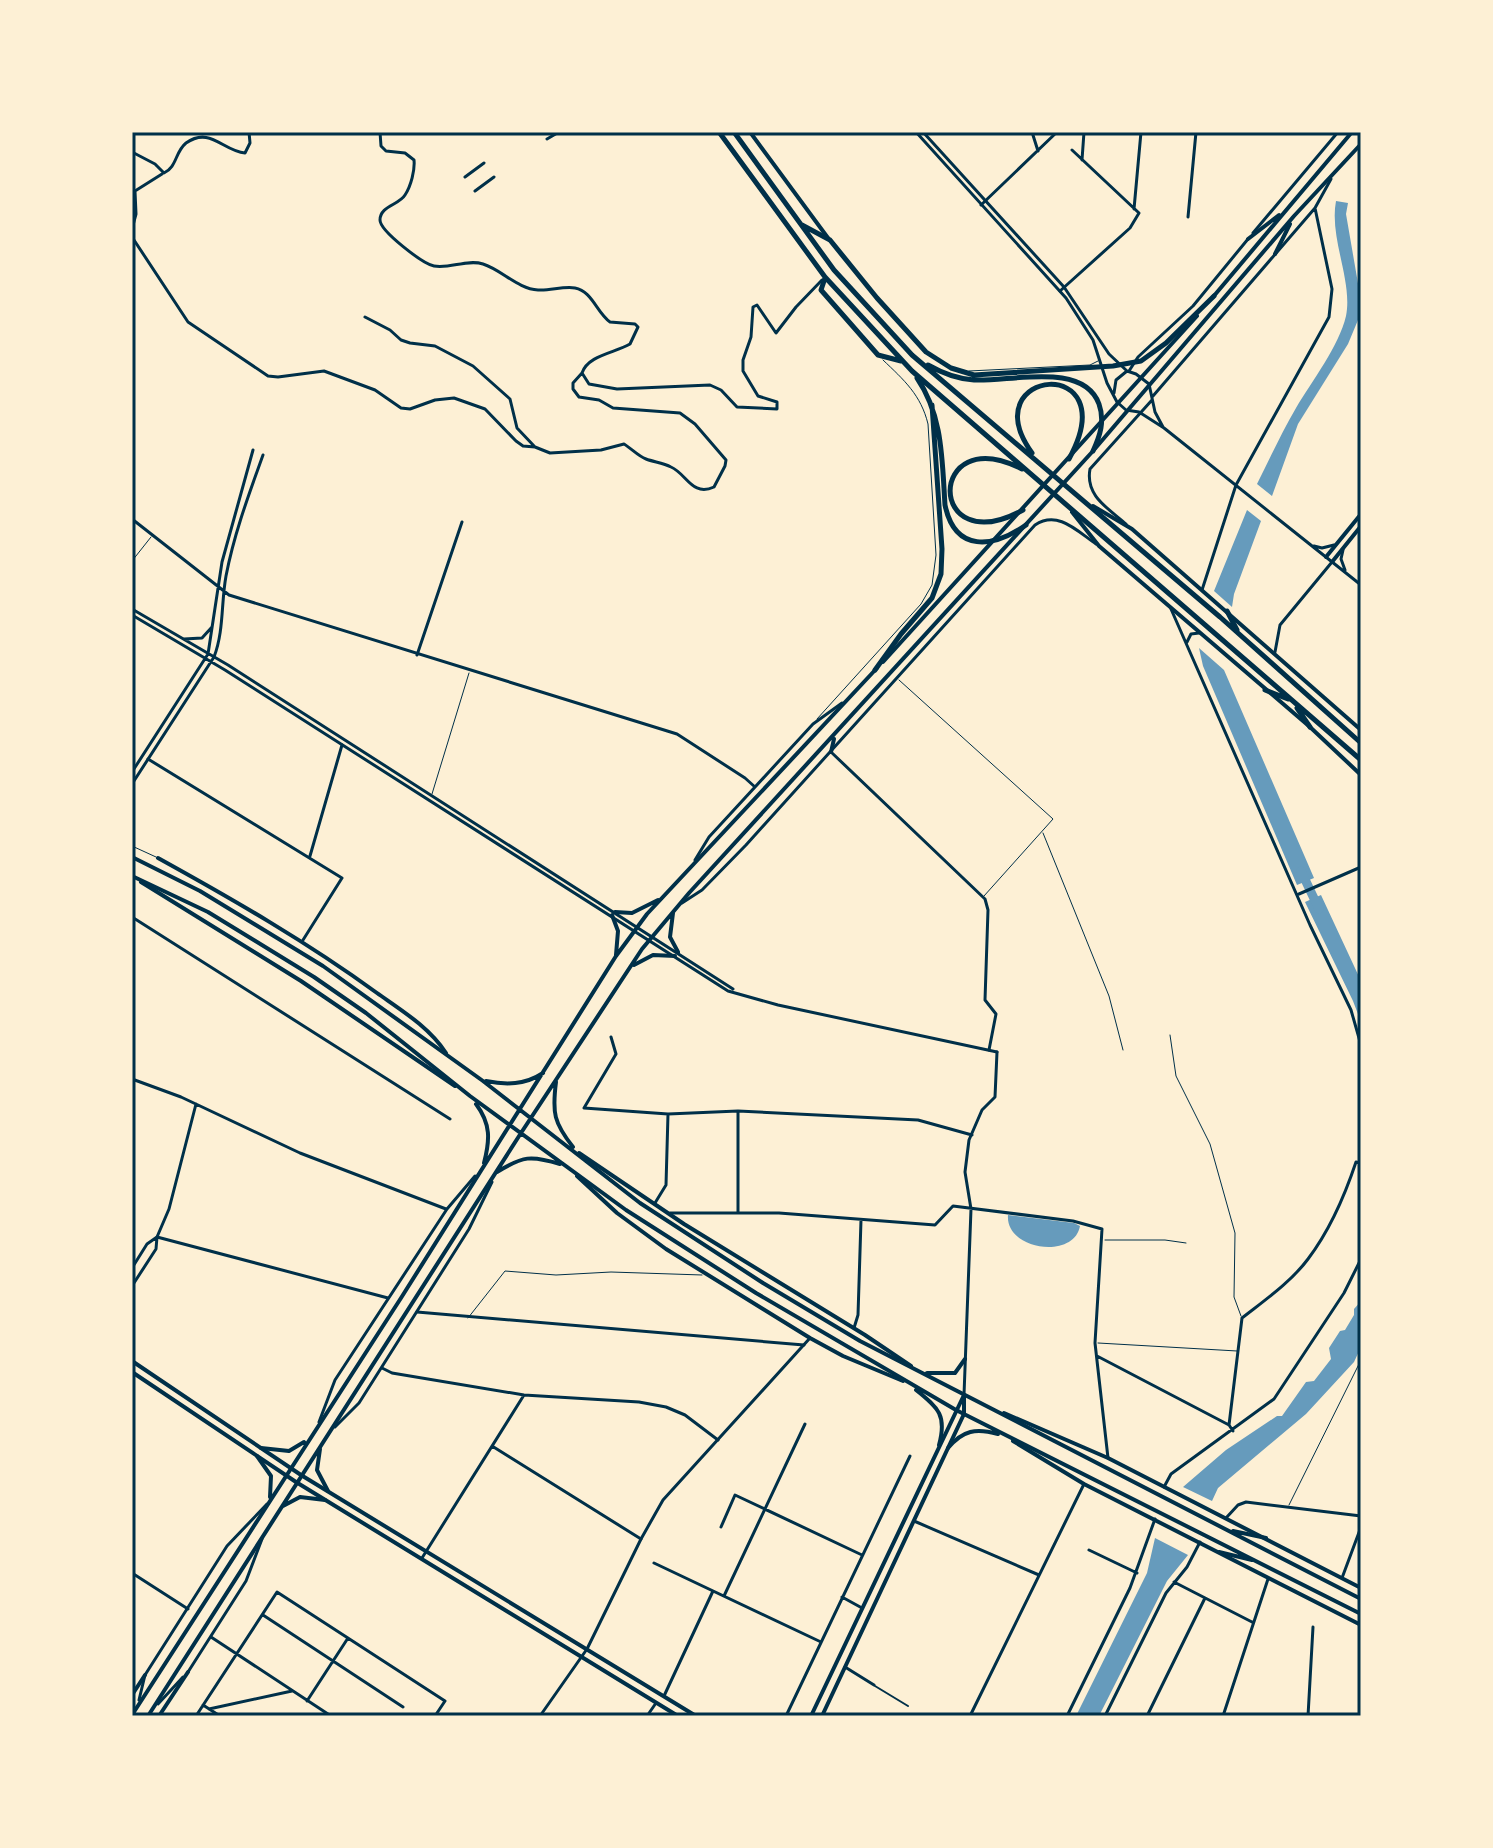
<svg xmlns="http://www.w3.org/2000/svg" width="1493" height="1848" font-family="Roboto,sans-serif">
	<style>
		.water { fill: #669bbc }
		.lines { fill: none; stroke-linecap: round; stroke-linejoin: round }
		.river { stroke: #669bbc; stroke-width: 9 }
		.service { stroke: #003049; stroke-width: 1 }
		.pedestrian { stroke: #003049; stroke-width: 2 }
		.minor { stroke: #003049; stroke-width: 3 }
		.tertiary { stroke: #003049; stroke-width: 3 }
		.secondary { stroke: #003049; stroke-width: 4 }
		.primary { stroke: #003049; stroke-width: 4 }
		.trunk { stroke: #003049; stroke-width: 5 }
		.neatline { fill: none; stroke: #003049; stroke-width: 3 }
	</style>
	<rect width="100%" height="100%" fill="#fdf0d5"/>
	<path class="water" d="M1336,201L1348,203L1346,214L1360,295L1358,320L1348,344L1298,424L1272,496L1257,484C1270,458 1282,432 1296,408C1312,381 1339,346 1346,316C1353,281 1329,238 1336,201Z
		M1247,510L1261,521L1234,594L1232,607L1214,591Z
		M1199,648L1224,670L1314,878L1297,885L1203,666Z
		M1321,895L1361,981V1022L1353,1001L1305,902Z
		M1008,1215L1074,1223L1080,1226C1074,1260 1005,1250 1008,1215Z
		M1361,1301V1347L1354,1362L1306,1414L1218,1488L1212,1501L1183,1487L1226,1450L1277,1416H1282L1306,1382L1314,1381L1331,1359L1329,1348L1340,1331L1345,1330L1354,1315V1309Z
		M1155,1538L1188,1555L1167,1581L1099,1716H1076L1147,1573Z"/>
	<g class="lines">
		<path class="river" d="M1301,871L1319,909"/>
		<path class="service" d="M969,371L1090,365L1098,361
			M132,561L151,537
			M899,680L1053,819L984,896
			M817,719L921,604L932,585L936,555L928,424C921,395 904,380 883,360
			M432,794L469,673
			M1043,833L1109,996L1123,1050
			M132,846L156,857
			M1170,1035L1176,1076L1210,1144L1235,1233L1234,1297L1241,1316
			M1105,1240H1165L1186,1243
			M468,1318L505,1271L556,1275L611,1272L702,1275
			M1098,1343L1237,1351
			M1289,1505L1361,1360"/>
		<path class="pedestrian" d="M875,1686L908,1706"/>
		<path class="minor" d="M380,132L381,146L386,151L405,153L414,160C415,170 411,186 405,195C399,205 380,206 380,220C380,231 423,264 434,266C450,269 467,259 483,264C502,270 518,289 538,290C550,291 563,286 575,288C592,291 597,313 610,322L635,324L638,327L630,344C615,353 588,355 582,373L589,384L617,389L710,385L721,390L737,407L777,409V402L758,396L743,371V360L751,337L753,307L757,305L776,333L796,307L822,280
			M1032,132L1038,151
			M132,152L155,164L164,173C177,167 175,152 186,143C210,126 223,151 245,153L250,143L249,132
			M1082,160L1084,132
			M981,205L1057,132
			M1134,209L1141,132
			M1188,217L1196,132
			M132,229L136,214L135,191L162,174
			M132,237L188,322L268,376L278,377L324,371L375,390L401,408L410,409L435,400L454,398L485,409L516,441L523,446L535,447
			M1060,291L1130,228L1139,213L1072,150
			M365,317L390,330L401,340L410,343L435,346L473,366L510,399L517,428L535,447L550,453L601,450L624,444C632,449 638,456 646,459C654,462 663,463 671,467C687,474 692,497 714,487L725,466L726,460L695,424L680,413L613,408L599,400L579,397L573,389V383L582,373
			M1171,609L1310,925L1351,1010L1361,1045
			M1187,642L1191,634L1199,633
			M1275,652L1280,625L1332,562
			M417,655L462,522
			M831,752L985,899L988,910L985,1000L996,1014L989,1050
			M148,759L342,878L303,940
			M310,856L342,745
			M1299,894L1361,867
			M132,917L450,1119
			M611,1037L616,1054L584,1108L668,1114L738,1111L918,1120L972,1135
			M132,1079L181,1097L300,1153L446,1209
			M196,1104L169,1209L157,1237L388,1298
			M738,1112V1212
			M655,1203L666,1185L668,1114
			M670,1213H779L935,1225L953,1206L1073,1221L1102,1229L1095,1343L1108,1458
			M417,1312L804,1345
			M854,1328L858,1315L861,1220
			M1097,1356L1229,1425L1233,1431
			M382,1368L392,1373L524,1395L639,1402L666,1407L685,1415L718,1440
			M964,1395L971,1209L965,1172L969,1140L982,1110L995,1097L997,1052
			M1229,1425L1242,1318C1265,1300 1291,1282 1308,1259C1330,1230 1345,1195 1356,1162L1361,1163
			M492,1446L641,1539
			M1164,1487L1171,1474L1274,1399L1344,1293L1361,1259
			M1226,1518L1238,1505L1246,1502L1361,1516
			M914,1521L1039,1575
			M721,1527L735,1495L862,1555
			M1089,1550L1137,1573
			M422,1558L524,1395
			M654,1563L821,1642
			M132,1573L188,1609
			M1174,1582L1252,1622
			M724,1596L805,1424
			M842,1597L862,1608
			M263,1615L403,1707
			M211,1637L331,1716
			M845,1667L874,1685
			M664,1696L713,1591
			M307,1701L348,1638
			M203,1705L220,1716
			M209,1709L292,1691
			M196,1716L277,1592L445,1701L435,1716
			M647,1716L656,1703
			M786,1716L910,1456
			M970,1716L1084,1484
			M1067,1716L1130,1588L1155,1519
			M1105,1716L1166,1593L1187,1567L1200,1542
			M1147,1716L1205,1598
			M1223,1716L1268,1579
			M1308,1716L1313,1627"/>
		<path class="tertiary" d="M916,132L1066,298L1093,340L1107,383L1117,402L1126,410L1139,412L1164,428L1361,585
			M923,132L1064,287L1109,354L1127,371L1136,374L1149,384L1155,412L1163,427
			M547,139L559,132
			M465,177L484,163
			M475,191L494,177
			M1253,233L1338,132
			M1129,371L1138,357L1193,306L1248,239
			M1114,393L1116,380L1127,371
			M1153,396L1315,208L1331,179
			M132,519L229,595L677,734L745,778L755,787
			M1126,524C1108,508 1085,496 1090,469L1152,400
			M1314,546L1322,548L1334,545
			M1343,550L1341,559L1345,570
			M1202,590L1236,485L1329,317L1332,289L1315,208
			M132,609L228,665L733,989
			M132,615L225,670L728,991L778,1005L997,1052
			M184,639L202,638L212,627
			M132,772L208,654L222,562L253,450
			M132,784L214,657C224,631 221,603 226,576C234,534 249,494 263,455
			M695,860L709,837L813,724L842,703
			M682,903L702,890L746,845L1035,525C1058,510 1077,531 1096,544
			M132,1268L147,1244L157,1237
			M132,1286L156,1249L157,1237
			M319,1422L335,1380L447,1209L475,1176
			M335,1427L359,1403L469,1229L492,1182
			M1342,1578L1361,1527
			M188,1672L246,1581L262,1539
			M139,1700L145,1675L227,1546L267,1504
			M158,1704L183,1677
			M540,1716L587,1649L641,1539L663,1500L810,1338"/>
		<path class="secondary" d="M1326,557L1361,514
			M1332,562L1361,526
			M158,858C234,900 307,942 377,993C401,1010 429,1027 446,1053
			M141,882L301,981L455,1086
			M579,1153L684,1224L865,1335L911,1366
			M577,1176L617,1213L666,1249L810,1338L843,1356L903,1381
			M132,1361L301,1475L696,1716
			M132,1372L296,1482L678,1716
			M1004,1413L1108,1458L1361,1588
			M1013,1441L1084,1484L1361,1625
			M811,1716L964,1395
			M822,1716L964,1414V1397"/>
		<path class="primary" d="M750,132L828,238
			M1248,239L1279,215
			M1275,254L1290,224
			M1213,297L1352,132
			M1093,506L1132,529L1361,730
			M1072,512L1099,546L1310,727L1361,775
			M883,662L1197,316
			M831,752L834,739
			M132,857L200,891L323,966L483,1081L640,1203L763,1283L860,1341L1361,1599
			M132,876L208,912L314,977L366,1013L470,1096L626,1210L756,1293L956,1410L1361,1614
			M615,912L632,913L658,900
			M673,913L670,937L678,952
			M612,915L618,931L616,955
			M634,965L653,955L675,956
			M486,1081C506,1085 525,1085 543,1073
			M556,1082C552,1113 554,1123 573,1147
			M476,1104C491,1124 490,1140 484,1163
			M497,1172C523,1156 531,1155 560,1164
			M927,1373H955L965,1359
			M916,1390C939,1408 947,1416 939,1445
			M261,1448L289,1451L304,1442
			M948,1448C963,1430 976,1428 998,1434
			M320,1449L317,1470L328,1491
			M257,1456L271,1476L270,1497
			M283,1506L300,1497L325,1500
			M1233,1531L1266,1538
			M1219,1552L1252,1560
			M132,1695L145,1675
			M132,1715L401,1298L616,956L647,914L877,668
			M148,1716L521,1133L642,949L689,893L1093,451L1294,216L1361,144
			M159,1716L188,1672"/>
		<path class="trunk" d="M719,132L825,277L912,371L1361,760
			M734,132L834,270L912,355L1220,617L1361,743
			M802,225L830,240L877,298L926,352L951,368L974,375L1113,366L1141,361L1166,343L1214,296
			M825,278L821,290L878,355L901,361
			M928,365C942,373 958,379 974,380C1010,382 1083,361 1099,404C1105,421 1100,436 1093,451
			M917,378C943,416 942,460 945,505C955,553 993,548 1026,525
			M1032,453C971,368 1127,353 1069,459
			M1022,469C926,420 926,563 1023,510
			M1227,611L1237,630
			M875,670L901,634L932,598L941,574L942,549L932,405
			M1265,690L1288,699
			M1297,708L1310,727"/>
	</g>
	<rect width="1493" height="1848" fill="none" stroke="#fdf0d5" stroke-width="268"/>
	<rect x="134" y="134" width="1225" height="1580" class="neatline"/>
</svg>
